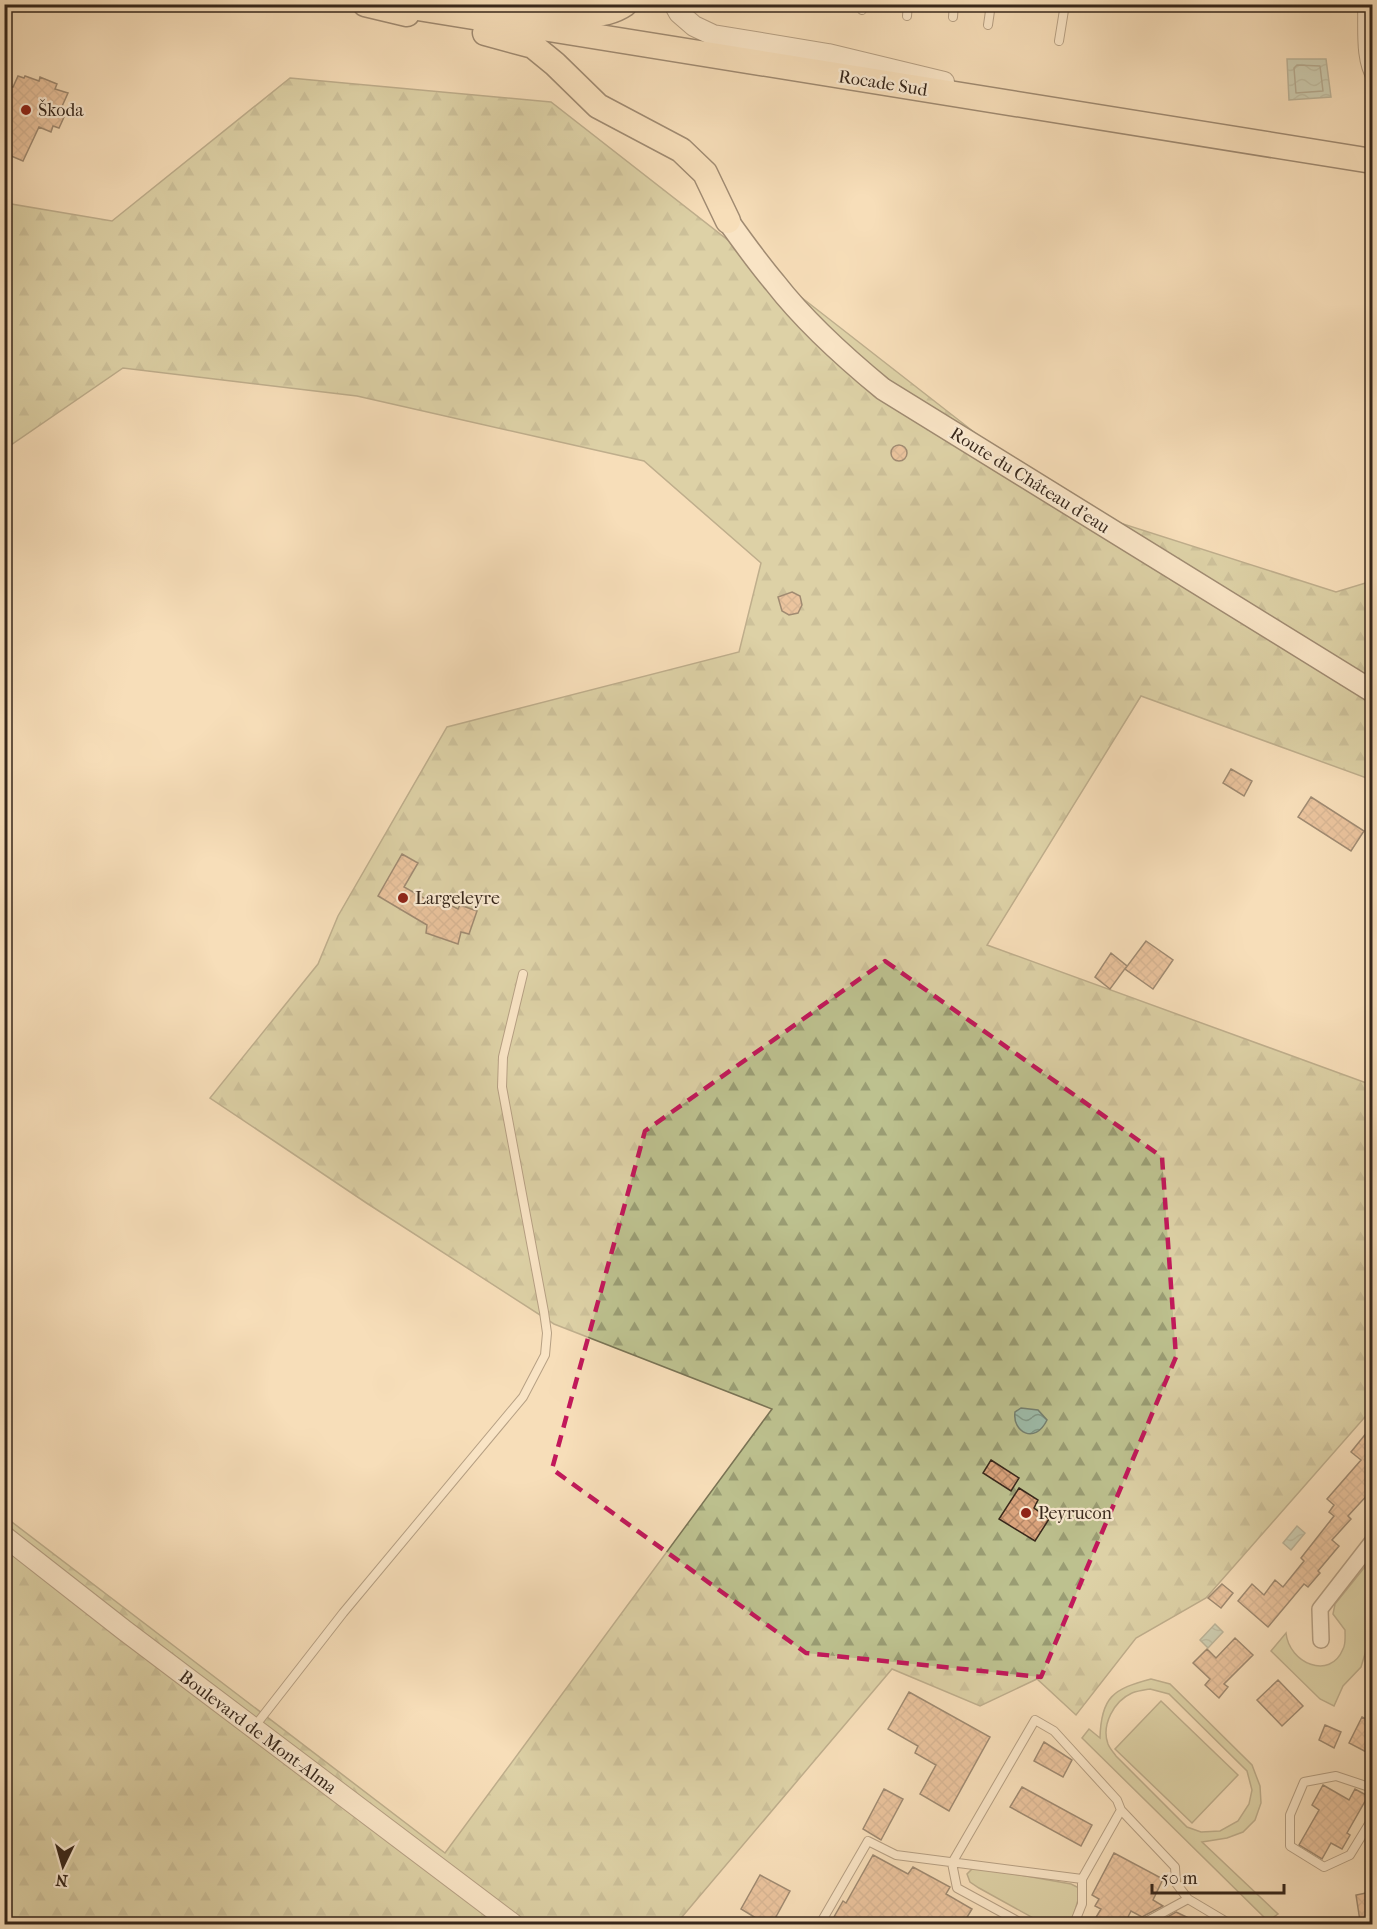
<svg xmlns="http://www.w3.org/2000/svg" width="1377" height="1929" font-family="'IM FELL French Canon',serif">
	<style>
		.grass { fill: #bdc18f; stroke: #7a7455; stroke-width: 1.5; fill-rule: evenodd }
		.forest { fill: url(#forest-firs); stroke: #7a7455; stroke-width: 1.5 }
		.water { fill: url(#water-waves); stroke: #758171; stroke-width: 1.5 }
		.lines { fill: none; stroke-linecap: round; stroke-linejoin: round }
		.shore { stroke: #6a7263; stroke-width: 1.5 }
		.building { fill: url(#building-cross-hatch); stroke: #37271b; stroke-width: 1.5 }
		.service-casing { stroke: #675542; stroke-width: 10 }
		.minor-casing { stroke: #675542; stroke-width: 18 }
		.tertiary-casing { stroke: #675542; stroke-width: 22 }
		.secondary-casing { stroke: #37271b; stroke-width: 24 }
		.primary-casing { stroke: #37271b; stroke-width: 27 }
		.service { stroke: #faead2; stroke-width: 8 }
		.minor { stroke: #faead2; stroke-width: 15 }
		.tertiary { stroke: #faead2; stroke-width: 20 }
		.secondary { stroke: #faead2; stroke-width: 21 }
		.primary { stroke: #f7deb9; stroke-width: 24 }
		.marked { fill: none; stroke: #c2185b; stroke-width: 4.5; stroke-dasharray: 12 8; stroke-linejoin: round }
		.poi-dot { fill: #8f2418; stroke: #faead2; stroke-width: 2 }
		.labels { text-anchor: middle; stroke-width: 4.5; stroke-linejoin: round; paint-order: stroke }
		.street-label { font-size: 18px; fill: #37271b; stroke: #faead2 }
		.poi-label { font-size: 18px; fill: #37271b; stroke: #faead2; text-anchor: start }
	</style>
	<defs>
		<pattern id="forest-firs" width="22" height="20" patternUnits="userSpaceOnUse" patternTransform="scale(1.5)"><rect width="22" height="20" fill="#bdc18f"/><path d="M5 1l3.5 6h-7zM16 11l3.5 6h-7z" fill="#9a9d74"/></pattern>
		<pattern id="water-waves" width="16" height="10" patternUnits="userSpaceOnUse" patternTransform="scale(1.5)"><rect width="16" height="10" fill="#9ebdab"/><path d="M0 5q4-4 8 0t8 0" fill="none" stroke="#829a8a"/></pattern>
		<pattern id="building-cross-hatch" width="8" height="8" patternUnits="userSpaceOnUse" patternTransform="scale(1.5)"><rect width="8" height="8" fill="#dba47d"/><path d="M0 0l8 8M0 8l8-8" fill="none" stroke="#b28666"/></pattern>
	</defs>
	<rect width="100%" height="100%" fill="#f7deb9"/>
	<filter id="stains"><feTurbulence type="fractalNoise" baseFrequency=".00333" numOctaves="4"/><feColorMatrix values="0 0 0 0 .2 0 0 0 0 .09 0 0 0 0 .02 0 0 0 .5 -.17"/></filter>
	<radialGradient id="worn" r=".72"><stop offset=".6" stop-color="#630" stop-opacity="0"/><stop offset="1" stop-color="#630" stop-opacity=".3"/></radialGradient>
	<path class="grass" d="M1372,1558V1603L1367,1609L1372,1615V1631L1361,1667L1343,1686L1334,1706L1320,1699L1271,1651L1286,1633C1289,1663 1330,1681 1343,1649C1346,1644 1345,1636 1345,1630L1333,1614L1335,1604Z
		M1151,1679L1170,1684L1252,1765L1260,1786L1261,1803L1255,1820L1243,1832L1227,1838L1202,1842L1278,1914L1268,1921L1082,1738L1089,1729L1100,1738C1101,1697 1113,1689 1151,1679ZM1150,1689L1169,1694L1247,1771L1252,1790L1249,1804L1238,1821L1220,1831L1201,1832L1187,1827L1116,1756C1114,1753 1110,1749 1108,1744C1101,1725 1114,1701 1132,1693C1137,1691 1144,1690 1150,1689Z
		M1161,1701L1238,1775L1192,1823L1115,1749Z
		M974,1867L1071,1884L1079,1888L1078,1900L1071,1924H1044L979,1888L970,1882L967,1874Z"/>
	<path class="forest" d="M290,78L551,102L1070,507L1336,592L1372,581V780L1141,696L987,945L1372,1085V1409L1206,1598L1136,1638L1076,1715L1037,1679L980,1706L892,1669L676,1924H5L4,1516L445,1853L772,1409L554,1324L368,1204L210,1098L318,964L338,916L447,727L739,652L761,563L644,461L357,396L123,368L5,449V203L112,221Z"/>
	<path class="water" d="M1287,59H1326L1331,97L1289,100Z
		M1021,1408L1038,1410L1047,1420C1035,1445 1012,1432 1015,1412Z
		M1297,1526L1305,1533L1291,1550L1283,1543Z
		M1215,1624L1223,1632L1208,1648L1200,1640Z"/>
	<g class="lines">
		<path class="shore" d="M1297,65L1320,66L1323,91L1296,93L1294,68Z"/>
	</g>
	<path class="building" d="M18,76L24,78L25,76L39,81L40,77L57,84L55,89L68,93L59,113L65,115L59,128L53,126L51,132L39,127L23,161L4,153V84L13,87Z
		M891 453a8 8 0 1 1 16 0a8 8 0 1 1-16 0Z
		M792,592L800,596L802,605L798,613L789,615L782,611L778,597Z
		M1231,769L1252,781L1244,796L1223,783Z
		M1311,797L1364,831L1351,851L1298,817Z
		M402,854L418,863L404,887L438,906L440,900L458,909L460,905L477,911L469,934L461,932L458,944L426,933L427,925L378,896Z
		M1146,941L1173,960L1153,989L1125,969Z
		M1111,953L1127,966L1110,989L1095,977Z
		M1372,1426V1490L1348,1516L1351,1519L1332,1540L1339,1546L1318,1571L1320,1573L1308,1587L1304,1584L1268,1627L1238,1601L1252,1584L1264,1595L1275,1580L1283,1587L1304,1561L1301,1558L1334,1516L1329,1512L1334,1505L1327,1499L1361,1460L1351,1452Z
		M991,1460L1019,1478L1011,1491L983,1473Z
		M1019,1488L1038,1500L1034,1508L1049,1519L1035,1541L999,1519Z
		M1222,1584L1233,1593L1221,1608L1208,1598Z
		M1235,1638L1253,1655L1224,1684L1228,1687L1219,1698L1205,1685L1210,1679L1193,1663L1207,1649L1216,1658Z
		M1278,1680L1303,1706L1282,1726L1257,1700Z
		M909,1692L990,1737L949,1811L920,1794L936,1765L915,1753L918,1746L888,1729Z
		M1362,1717L1372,1722V1755L1349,1743Z
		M1325,1725L1341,1732L1334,1748L1319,1740Z
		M1044,1742L1072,1760L1063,1777L1034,1761Z
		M1323,1785L1349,1800L1355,1789L1368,1796L1347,1833L1350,1835L1342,1849L1331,1843L1322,1859L1299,1845L1319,1810L1312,1805Z
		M1022,1787L1092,1825L1081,1846L1010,1807Z
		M884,1789L903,1799L881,1840L863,1829Z
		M1114,1853L1163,1879L1153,1900L1163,1906L1142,1917L1131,1911L1125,1923L1118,1918L1114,1924H1105L1095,1919L1101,1909L1095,1906L1099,1899L1092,1895Z
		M873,1855L908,1874L913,1867L950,1887L946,1894L972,1909L963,1924H830L843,1901L846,1903Z
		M760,1875L790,1891L772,1924H752L756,1918L741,1909Z
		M1371,1892L1372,1920L1360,1921L1356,1895Z
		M1176,1912L1201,1924H1155Z"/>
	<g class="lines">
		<g class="service-casing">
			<path id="service" d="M1362,4C1363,28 1359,60 1372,80
				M862,10L863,4
				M907,16L908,4
				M953,17L954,4
				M988,25L991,4
				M1059,41L1065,4
				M255,1726L343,1613L523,1397L545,1355L547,1333L544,1312L502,1087L503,1057L523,974
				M1372,1788L1336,1776L1304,1782L1290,1815V1846L1324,1867L1350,1855L1372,1819
				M1188,1899L1230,1924
				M820,1924L868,1841L896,1855L1082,1879
				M1023,1924L957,1888L952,1863L1035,1720L1054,1731L1117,1800L1121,1810
				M1074,1924L1082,1904V1879L1121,1810L1175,1867L1176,1883L1188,1899L1142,1924"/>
		</g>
		<g class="minor-casing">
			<path id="minor" d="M1321,1640L1320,1609L1372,1542"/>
		</g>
		<g class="tertiary-casing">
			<path id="tertiary" d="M674,4L679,13L694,26L713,35L828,54L944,82
				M4,1536L124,1630L513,1924"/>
		</g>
		<g class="secondary-casing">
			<path id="secondary" d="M728,221C743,242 758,263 775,283C806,323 844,357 883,389L1372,691"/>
		</g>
		<g class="primary-casing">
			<path id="primary" d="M365,4L407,14
				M393,4L1372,161
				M514,4C548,10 594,25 625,4
				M485,33L533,46L555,64L598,106L681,150L705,173L728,221"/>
		</g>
		<use href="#service" class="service"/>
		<use href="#minor" class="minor"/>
		<use href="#tertiary" class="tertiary"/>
		<use href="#secondary" class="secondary"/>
		<use href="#primary" class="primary"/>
	</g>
	<path d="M0 0H1377V1929H0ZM885,961L1162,1157L1176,1357L1041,1677L806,1653L552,1469L645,1131Z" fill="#f7deb9" fill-opacity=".55" fill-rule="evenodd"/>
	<path class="marked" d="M885,961L1162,1157L1176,1357L1041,1677L806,1653L552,1469L645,1131Z"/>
	<g class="poi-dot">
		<circle cx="26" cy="110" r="6"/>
		<circle cx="403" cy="898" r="6"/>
		<circle cx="1026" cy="1513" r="6"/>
	</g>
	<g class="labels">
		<g class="street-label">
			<text transform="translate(883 83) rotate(9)" y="6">Rocade Sud</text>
			<text transform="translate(1030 480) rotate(32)" y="6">Route du Château d'eau</text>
			<text transform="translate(258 1732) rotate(37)" y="6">Boulevard de Mont-Alma</text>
		</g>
		<g class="poi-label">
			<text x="38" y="116">Škoda</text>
			<text x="415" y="904">Largeleyre</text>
			<text x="1038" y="1519">Peyrucon</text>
		</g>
	</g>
	<rect width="1377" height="1929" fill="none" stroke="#f7deb9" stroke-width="24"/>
	<rect x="6" y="6" width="1365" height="1917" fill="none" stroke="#37271b" stroke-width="3"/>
	<rect x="12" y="12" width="1353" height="1905" fill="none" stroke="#37271b" stroke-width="1.5"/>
	<g transform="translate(63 1866) rotate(185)" stroke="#faead2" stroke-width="4.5" paint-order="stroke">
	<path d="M0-4.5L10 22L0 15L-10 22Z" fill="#37271b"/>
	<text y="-9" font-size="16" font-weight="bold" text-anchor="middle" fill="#37271b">N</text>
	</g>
	<path d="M1152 1884v9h132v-9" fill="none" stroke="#37271b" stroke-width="3"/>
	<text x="1161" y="1884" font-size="18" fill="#37271b" stroke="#faead2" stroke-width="4.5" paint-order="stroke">50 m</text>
	<rect width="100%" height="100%" filter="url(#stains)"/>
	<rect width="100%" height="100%" fill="url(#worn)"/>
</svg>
